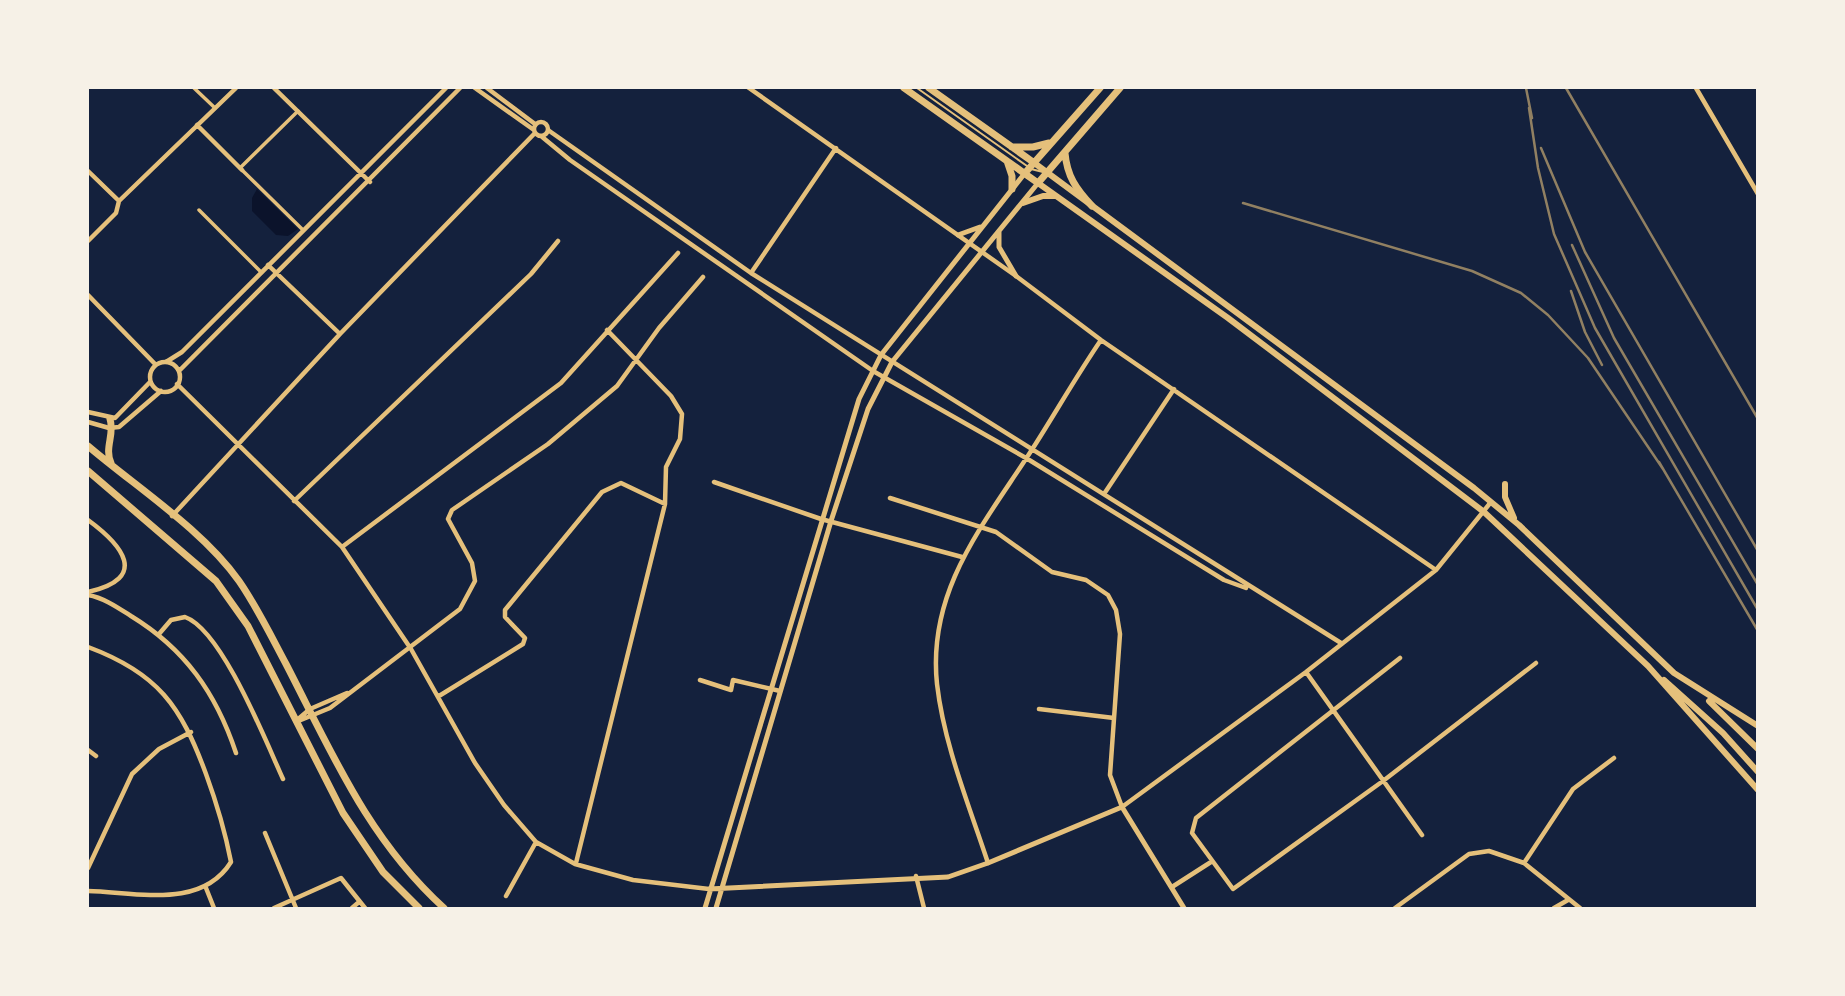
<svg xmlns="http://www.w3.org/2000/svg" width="1845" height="996" font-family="'Varela Round',sans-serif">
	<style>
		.water { fill: #0b132b }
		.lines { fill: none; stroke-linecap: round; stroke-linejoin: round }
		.service { stroke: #e5c07b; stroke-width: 2 }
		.pedestrian { stroke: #e5c07b; stroke-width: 3.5 }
		.minor { stroke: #e5c07b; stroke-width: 4.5 }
		.tertiary { stroke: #e5c07b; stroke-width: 5 }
		.secondary { stroke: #e5c07b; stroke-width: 6 }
		.primary { stroke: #e5c07b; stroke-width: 7 }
		.rail { stroke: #918062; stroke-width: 2.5 }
	</style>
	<rect width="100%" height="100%" fill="#14213d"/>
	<path class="water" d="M257,189L298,229L288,236L276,235L252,211V198Z"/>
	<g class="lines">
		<path class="service" d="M917,88L1027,166
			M1031,169L1043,172"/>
		<path class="pedestrian" d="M194,88L215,108
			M240,168L298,111
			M242,170L303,230
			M199,210L261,272"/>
		<path class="minor" d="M274,88L370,182
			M475,88L534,130
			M487,88L535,124
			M749,88L1016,276L1101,340L1436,570
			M1696,88L1758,194
			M534 129a7 7 0 1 1 14 0a7 7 0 1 1-14 0Z
			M197,125L242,170
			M548,130L751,273L1341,643
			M541,136L570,160L873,371L1026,458L1224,580L1246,588
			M88,171L119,201
			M88,241L116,213L119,201L236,88
			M268,265L340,334
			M751,273L836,148
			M88,295L156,365
			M166,362L182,352L446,88
			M150 377a15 15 0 1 1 30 0a15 15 0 1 1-30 0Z
			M179,371L460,88
			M177,384L342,547L411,649L475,763L504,805L536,842L575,864L633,880L709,889
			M88,412L115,418L150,382
			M88,422L109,428L119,427L161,391
			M714,482L821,519L962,557
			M1104,494L1174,389
			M890,498L996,532L1052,572L1086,580L1108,595L1116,610L1120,634L1110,775L1122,807L1306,672L1436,570L1491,502
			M294,501L531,274L558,241
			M172,516L340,334L535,133
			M88,520C122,545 150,578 88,592
			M342,547L561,383L678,253
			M88,595C104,598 117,607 131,616C185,649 216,693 236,753
			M159,634L171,620L185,617C222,630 266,742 283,779
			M88,647C158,673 181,706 206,774C217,804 225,831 231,862C201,910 136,892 88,891
			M1400,658L1196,818L1192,833L1233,889L1383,781L1536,663
			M1306,672L1422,835
			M700,680L731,690L733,680L780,691
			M439,696L523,644L525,638L505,617V610L602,492L621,483L665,504
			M1039,709L1114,718
			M297,720L310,709L347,693
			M296,722L330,708L460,609L475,581L472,563L448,519L452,510L548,444L617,386L659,328L703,277
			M88,750L96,756
			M265,833L296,908
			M576,863L665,504L666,467L680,439L682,414L671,396L607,330
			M988,863C969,805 944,745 937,684C927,589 985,523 1033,448C1056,412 1077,375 1101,340
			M1524,863L1573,789L1614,758
			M88,868L132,774L159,749L191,732
			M916,876L924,908
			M1172,887L1211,862
			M206,888L214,908
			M506,896L536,842
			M274,908L341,878L365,908
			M352,908L359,902
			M1395,908L1469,854L1489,851L1524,863L1580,908
			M1554,908L1568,900"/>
		<path class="tertiary" d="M999,231V247L1016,276
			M958,235L980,227
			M709,889L948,877L988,863L1122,807L1184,908
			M705,908L859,399L881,355L1025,173
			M716,908L831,521L868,409L892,362L1038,183"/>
		<path class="secondary" d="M1033,162L1474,488L1519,525L1674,673L1758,726
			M1038,183L1228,318L1484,512L1648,666L1758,790
			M1023,203L1043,196H1055
			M1505,484V497L1514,518
			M1664,680L1723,733L1758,772
			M1709,701L1758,749"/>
		<path class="primary" d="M904,88L1038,183L1120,88
			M929,88L1033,162
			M1012,147H1033L1049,143
			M1065,153C1067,176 1076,189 1092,206
			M1007,161L1012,176V189
			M1025,173L1100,88
			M110,419C115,434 104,448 111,463
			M88,446C136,487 202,529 239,581C257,607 271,636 286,664C332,753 368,839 444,908
			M88,471L216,581L248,626L343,813L383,872L419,908"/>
		<path class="rail" d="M1526,88L1532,118
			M1566,88L1758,419
			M1529,108L1538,168L1554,234L1595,328L1758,610
			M1541,148L1585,252L1758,551
			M1243,203L1472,271L1521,293L1548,315L1588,358L1663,469
			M1572,245L1614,338L1758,585
			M1571,291L1585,332L1602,365
			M1659,462L1758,631"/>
	</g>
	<rect width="1845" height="996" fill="none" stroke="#f6f1e7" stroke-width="178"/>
</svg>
